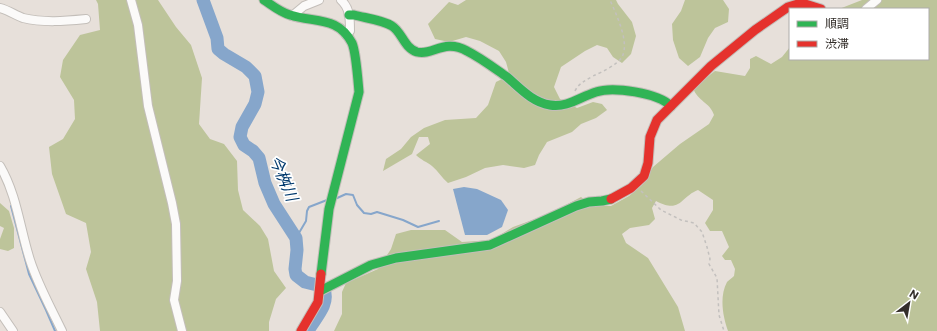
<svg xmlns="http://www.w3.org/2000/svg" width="937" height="331" font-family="Commissioner,'Noto Sans JP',sans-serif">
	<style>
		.forest { fill: #bdc49a }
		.water { fill: #86a6cb }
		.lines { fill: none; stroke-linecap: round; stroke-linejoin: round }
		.stream { stroke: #86a6cb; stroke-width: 2 }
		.river { stroke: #86a6cb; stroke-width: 13 }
		.street-casing { stroke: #c3beb9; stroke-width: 10 }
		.fast-casing { stroke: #c3beb9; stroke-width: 11 }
		.jam-casing { stroke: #c3beb9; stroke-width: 11 }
		.path { stroke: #c3c0be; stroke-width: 1.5; stroke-dasharray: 3 3; stroke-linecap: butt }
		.street { stroke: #fbfaf9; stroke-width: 8 }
		.fast { stroke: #30b455; stroke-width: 9 }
		.jam { stroke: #e5322d; stroke-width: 9 }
		.labels { text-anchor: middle; stroke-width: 3.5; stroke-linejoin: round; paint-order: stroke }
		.water-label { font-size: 16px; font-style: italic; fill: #00396d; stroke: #fff }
	</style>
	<rect width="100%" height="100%" fill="#e7e0da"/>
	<path class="forest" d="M96,0H158L176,27L191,45L202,78L199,124L210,139L224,144L237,161L238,190L243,210L260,226L268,239L274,271L286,288L276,299L269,322V331H100L97,302L86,269L91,252L86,223L66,214L52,174L49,147L63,139L75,119L74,100L60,77L63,60L80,35L100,30L98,4Z
		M466,0H616L618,4L632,22L636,36L631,54L622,63L613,57L607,48L597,45L585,51L561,67L554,87L560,99L577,108L593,102L602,104L607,110L596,118L581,124L572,132L547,142L539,155L535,165L524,168L503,165L485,168L466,177L448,183C442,178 438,171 432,166C427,162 421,160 416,155L430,144L428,137H419L412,154L383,171L386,159L401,149L411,137L424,128L445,120L476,118L488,105L496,82L504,78L509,73L506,62L499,51L480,41L466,37L449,42L435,39L428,24L449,2L458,5Z
		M685,0H723L729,9L728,22L715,28L708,38L700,57L688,66L679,58L673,40L672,24L681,11Z
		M862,0H937V331H728C723,317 719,297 727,282C729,280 732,278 734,276L735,269L731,260H725L722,256L729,247L722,231H710L705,223L713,210V200L698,190C680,197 681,214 656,201L652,208L655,219L649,225L630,228L622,234L626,243L648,258L678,307L685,331H334L342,314V292L346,283L378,269L391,249L396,234L411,230H445L462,242L492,240L513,227L549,214L581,197L592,205L611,206L629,196L642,185L653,167L680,144L709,124L714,115C710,102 698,102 693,88L715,71L745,76L750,68V59L756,56L771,64L782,57L790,47V59H928V9H839Z
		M0,203L9,211L14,228V248L8,251L0,249V239L4,228L0,226Z"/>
	<path class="water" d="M464,187L477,189L501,200L508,210L502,227L487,235H465L453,189Z"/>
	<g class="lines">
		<path class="stream" d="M335,199L346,194L353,195L357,205L364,213L371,214L377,212L403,220L418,227L439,221
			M11,206L29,274L46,310L55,331
			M296,238L306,221L307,211L309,207L327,200"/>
		<path class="river" d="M203,0L217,38L218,49L224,54L246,67L255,76L258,92L255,104L242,127L240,137L244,145L253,151L259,158L265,183L274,204L296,238L297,250L295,269L296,275L305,282L317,285
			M308,331C314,319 330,305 324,290"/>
		<g class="street-casing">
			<path id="street" d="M131,0L138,25L148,106L172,203L176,224L177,281L174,300L182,331
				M341,0C350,8 350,19 350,31L346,35
				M0,8C8,10 15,15 23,18C44,23 65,21 86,19
				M866,9L877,0
				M292,16L304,6L319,0
				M0,166C17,195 20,229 30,260C38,285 51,308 62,331
				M0,312L13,331"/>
		</g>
		<g class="fast-casing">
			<path id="fast" d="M264,0C273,6 280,12 290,15C315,23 338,16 352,43C356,52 358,81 359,92L329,209L321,274
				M349,15H354C365,18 383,20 392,26C402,32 404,48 417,52C433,56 444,38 467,51C481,58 494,68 507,77C520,88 532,102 550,105C567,108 580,97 596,92C613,86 658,93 671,106
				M320,291L371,265L396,258L490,245L576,206L589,202L602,201L611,199"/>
		</g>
		<g class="jam-casing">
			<path id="jam" d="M611,199L631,188L644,176L648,163L650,137L657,120L711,66L755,30L788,7L798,4H805L821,9
				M301,331L318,302L321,274"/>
		</g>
		<path class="path" d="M575,91C579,83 585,81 593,76C602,72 617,65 622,57C630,42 616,14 610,0
			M641,191L661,210L681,220L694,223L702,232L707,247L710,259L709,264L717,278L719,315L724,331"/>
		<use href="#street" class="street"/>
		<use href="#fast" class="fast"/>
		<use href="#jam" class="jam"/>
	</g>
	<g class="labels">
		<g class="water-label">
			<text transform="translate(284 178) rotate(67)" y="6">今桝川</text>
		</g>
	</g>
	<rect x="789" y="8" width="140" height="52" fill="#ffffff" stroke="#adabaa"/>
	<rect x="797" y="21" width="20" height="6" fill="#30b455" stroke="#adabaa"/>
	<text x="825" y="28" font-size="12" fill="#332e2a">順調</text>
	<rect x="797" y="41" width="20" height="6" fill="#e5322d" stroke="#adabaa"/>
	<text x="825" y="48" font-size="12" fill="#332e2a">渋滞</text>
	<g transform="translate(909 303) rotate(31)" stroke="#ffffff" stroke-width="3" paint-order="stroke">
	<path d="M0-3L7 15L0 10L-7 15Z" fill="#332e2a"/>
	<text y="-6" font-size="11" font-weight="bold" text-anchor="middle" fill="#332e2a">N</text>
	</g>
</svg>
